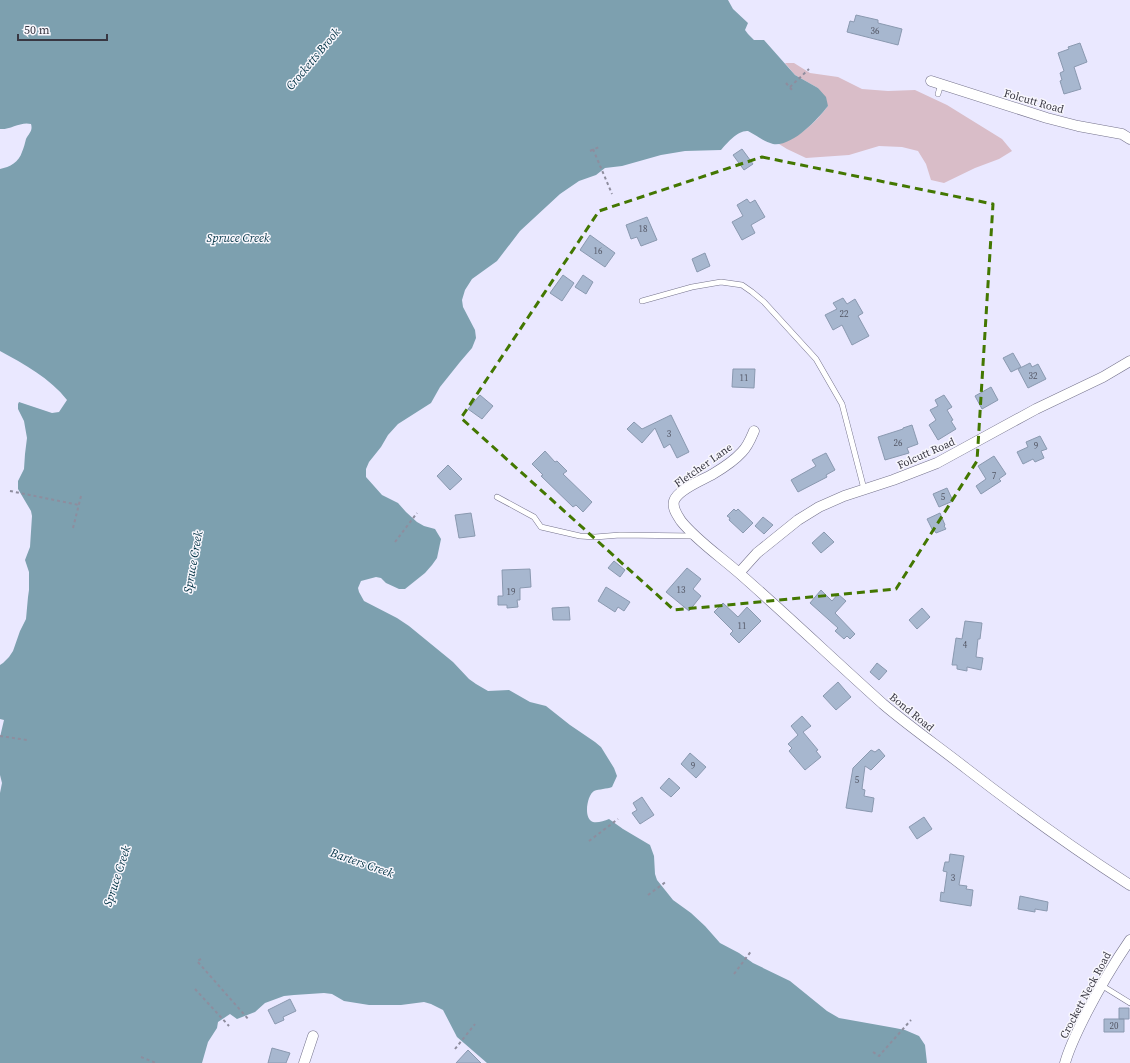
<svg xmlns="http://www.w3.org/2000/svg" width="1130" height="1063" font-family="'Source Serif 4',serif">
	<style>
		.green { fill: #d9bdc8 }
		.water { fill: #7da0af }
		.building { fill: #a7b7cf; stroke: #8a99b0 }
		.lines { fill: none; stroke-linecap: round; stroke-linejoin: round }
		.lane-casing { stroke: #75738c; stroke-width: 6 }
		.street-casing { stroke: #75738c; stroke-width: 11 }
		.path { stroke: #8e8d9e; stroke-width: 2; stroke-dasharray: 3 3; stroke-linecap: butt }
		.lane { stroke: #fff; stroke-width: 5 }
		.street { stroke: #fff; stroke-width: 10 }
		.marked { fill: none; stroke: #437701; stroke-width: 3; stroke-dasharray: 8 5; stroke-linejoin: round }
		.labels { text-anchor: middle; stroke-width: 3; stroke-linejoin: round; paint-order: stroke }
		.number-label { font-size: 9px; fill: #545765 }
		.street-label { font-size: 11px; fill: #383742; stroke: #f8f7fd }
		.water-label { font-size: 12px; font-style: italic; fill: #003244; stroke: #f8f7fd }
	</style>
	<rect width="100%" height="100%" fill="#eae8ff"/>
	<path class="green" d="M785,63H794L810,73L838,77L862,89L888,91L915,90L947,105L1002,139L1012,151L999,159L975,168L944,183L931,180L926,164L918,151L902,147L879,146L849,155L806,158L787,149L779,144C800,137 815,123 828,106L818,88L795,75Z"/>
	<path class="water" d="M0,0H728L733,9L748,23L745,30L748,34L754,40H764L795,75L818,88L826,97L828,106C817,120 792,147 773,144C764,142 756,135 748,131C738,130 727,143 721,150L685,151L661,155L622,166L605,168L596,175L579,181L560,194L520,231L497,261L472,279L465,290L462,300L463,307L475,330L476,338L472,348L460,362L440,387L431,403L398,424L388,435L381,447L369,462L366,469V477L382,495L398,503L406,512L417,522L424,526L435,529L441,539L437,558L432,565L425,573L405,589H399L386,583L381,578L376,577L361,581L358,588L359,592L364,601L397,618L409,626L453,662L469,679L476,684L488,691L509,690L530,702L546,706L570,725L595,742L601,747L614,768L617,776L612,787C607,789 599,789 594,791C587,795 583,819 593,822C598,823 604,821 609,819L623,829L650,845L654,856L655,874L657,880L673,900L691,913L705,926L720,943L739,953L753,963L790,981L827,1011L839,1018L895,1028L905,1030L919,1036L925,1045L927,1063H487L457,1037L443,1010L431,1004L424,1002L401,1005H369L344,1001L332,994L324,993L294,995L284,996L265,1003L255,1012L237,1019L230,1014L218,1022L217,1028L208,1042L202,1063H0V793L2,783L0,775V737L4,720L0,719V665L3,663L9,657L13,651L20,631L26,619L28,597L29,590V572L25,560L30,547L32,516L31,511L18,489V481L24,469L25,454L27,438L24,421L18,409V404L19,402L52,413L59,412L67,400C50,378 24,364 0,351V169C10,167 19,162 22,152C24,147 25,143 26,139C29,133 33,131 31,124C21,121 10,130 0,129Z"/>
	<path class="building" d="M856,15L878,20V23L902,29L898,45L847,32L850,21L854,22Z
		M1080,43L1087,62L1074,67L1081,89L1064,94L1060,81L1062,80L1060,73L1064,71L1058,53L1069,49L1068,47Z
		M742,149L753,164L744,170L733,155Z
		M747,199L750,203L755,200L765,217L751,225L755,233L742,240L732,222L743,216L737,205Z
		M647,217L657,240L641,246L637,237L631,239L626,225Z
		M590,235L615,253L605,267L580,250Z
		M705,253L710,266L697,272L692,259Z
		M563,275L574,283L562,301L550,293Z
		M583,275L593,282L586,294L575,287Z
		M843,298L847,304L855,299L863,313L858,316L869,336L852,345L842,325L833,330L825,315L837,309L833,303Z
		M1013,353L1021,367L1011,372L1003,358Z
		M1030,363L1032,367L1038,364L1046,379L1028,388L1018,369Z
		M733,369H755L754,388L732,387Z
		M991,387L998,400L982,409L975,396Z
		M480,395L493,406L482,419L468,409Z
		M944,395L952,407L947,410L953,420L951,421L956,429L938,440L929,425L936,420L930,410L938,406L935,400Z
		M671,415L689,452L677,458L670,444L664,448L655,428L642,443L627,429L634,422L642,429Z
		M912,425L918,444L907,448L909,453L885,460L878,437L903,429V428Z
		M1040,436L1047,449L1041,451L1044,458L1035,462L1033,459L1023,464L1017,452L1028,447L1026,442Z
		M545,451L555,462L557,461L567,471L563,474L592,502L583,512L576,505L573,507L541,476L543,475L532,464Z
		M826,453L835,470L826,475L827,477L798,492L791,480L816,466L812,460Z
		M994,456L1006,474L999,479L1001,481L981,494L976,486L986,479L978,466Z
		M448,465L462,479L450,490L437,476Z
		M947,488L953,501L939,507L933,494Z
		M734,509L736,511L738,509L753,523L743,533L729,520L730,518L727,516Z
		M471,513L475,536L459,538L455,515Z
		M940,513L945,525L944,526L946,529L936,533L934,530L933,531L927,519Z
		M763,517L773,525L764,534L755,526Z
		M824,532L834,542L821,553L812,543Z
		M614,561L625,570L620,577L608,568Z
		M687,568L701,579L693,589L701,596L689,611L666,592Z
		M530,569L531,587L520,588V600H517L518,607L507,608V605H498V596H503L502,570Z
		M606,587L630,602L624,611L618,607L615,612L598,601Z
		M821,590L832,601L838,594L846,601L835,613L855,634L850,639L847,636L844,639L835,631L838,628L810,603Z
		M723,603L738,617L747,607L761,621L739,643L730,634L733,631L714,612Z
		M569,607L570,620H553L552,608Z
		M922,608L930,617L917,629L909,620Z
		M965,621L982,623L980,639H978L976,657L983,658L981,670L967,667V671L957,669V665H952L956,638L962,639Z
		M877,663L887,671L879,680L870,672Z
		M838,682L851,697L836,710L823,696Z
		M802,716L811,726L803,732L818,750L816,751L821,757L805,770L789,751L792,748L788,744L798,735L791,726Z
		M879,749L885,756L871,770L865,766L862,789L865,790L864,796L874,798L872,812L846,808L853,768L871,750L875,752Z
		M690,753L706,767L696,778L681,764Z
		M669,778L680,788L671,797L660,788Z
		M642,797L654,815L640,824L632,813L637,810L633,803Z
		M924,817L932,829L917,839L909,827Z
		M950,854L964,856L959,885L967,886L966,889L973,890L971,906L940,901L941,892L944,893L947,872L943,871L945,862H949Z
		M1020,896L1048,902L1047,911L1035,909V912L1018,909Z
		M290,999L296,1011L283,1017L284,1020L275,1024L268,1010Z
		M1119,1008H1129V1019H1119Z
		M1104,1019H1124V1032H1104Z
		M272,1048L290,1053L286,1063H268Z
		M468,1050L481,1063H456Z"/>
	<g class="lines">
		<g class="lane-casing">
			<path id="lane" d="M938,94L941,84
				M642,301L692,287L721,282L742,285L752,292L764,302L816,359L842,404L864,489
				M497,497L534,517L541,527L580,536L595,537L620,535L694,536
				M1101,985L1130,1003"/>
		</g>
		<g class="street-casing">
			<path id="street" d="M931,81L1047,118L1078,126L1122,134L1130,139
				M754,431C751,438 748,446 742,452C734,461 723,468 713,474C703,480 678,489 674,501C672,508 677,515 681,521C696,540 721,557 739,573C788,616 835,661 883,704C910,727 939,747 967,769C1020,810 1074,849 1130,885
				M739,573L757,553L798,520L819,507L844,496L893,480L937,463L1036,409L1103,377L1130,361
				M304,1063L313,1036
				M1065,1063C1070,1045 1079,1028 1087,1012C1100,987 1114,963 1130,940"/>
		</g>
		<path class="path" d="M786,83L793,91
			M790,87L809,69
			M593,149L612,194
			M590,151L599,147
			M10,491L79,505
			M73,528L81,496
			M395,542L417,513
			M0,736L27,740
			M589,841L618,819
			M648,895L667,881
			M201,959L197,961L249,1020
			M734,974L752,950
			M195,989L229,1026
			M455,1049L475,1024
			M873,1052L879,1056L911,1020
			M141,1057L156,1063"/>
		<use href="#lane" class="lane"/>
		<use href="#street" class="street"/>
	</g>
	<path class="marked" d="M762,157L993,204L977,461L896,589L674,610L461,418L599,211Z"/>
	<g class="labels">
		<g class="number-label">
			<text x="875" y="34">36</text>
			<text x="643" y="232">18</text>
			<text x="598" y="254">16</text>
			<text x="844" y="317">22</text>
			<text x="1033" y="379">32</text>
			<text x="744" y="381">11</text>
			<text x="669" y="437">3</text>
			<text x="898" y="446">26</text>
			<text x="1036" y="449">9</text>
			<text x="994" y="479">7</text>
			<text x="943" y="500">5</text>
			<text x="681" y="593">13</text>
			<text x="511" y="595">19</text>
			<text x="742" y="629">11</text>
			<text x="965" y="648">4</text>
			<text x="693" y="769">9</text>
			<text x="857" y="783">5</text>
			<text x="953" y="881">3</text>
			<text x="1114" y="1029">20</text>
		</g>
		<g class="street-label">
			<text transform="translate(1034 101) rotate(16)" y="4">Folcutt Road</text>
			<text transform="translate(926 453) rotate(-24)" y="4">Folcutt Road</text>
			<text transform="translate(703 465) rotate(-35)" y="4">Fletcher Lane</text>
			<text transform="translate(912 712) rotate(39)" y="4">Bond Road</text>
			<text transform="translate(1085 995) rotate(-62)" y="4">Crockett Neck Road</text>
		</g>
		<g class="water-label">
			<text transform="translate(313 59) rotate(-50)" y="4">Crocketts Brook</text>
			<text x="238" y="242">Spruce Creek</text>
			<text transform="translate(193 562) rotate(-80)" y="4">Spruce Creek</text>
			<text transform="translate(362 863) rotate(19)" y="4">Barters Creek</text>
			<text transform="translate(117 876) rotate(-72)" y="4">Spruce Creek</text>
		</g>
	</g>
	<path d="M18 34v6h89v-6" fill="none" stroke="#383742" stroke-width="2"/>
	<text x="24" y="34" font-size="12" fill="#383742" stroke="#f8f7fd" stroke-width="3" paint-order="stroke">50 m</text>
</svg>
